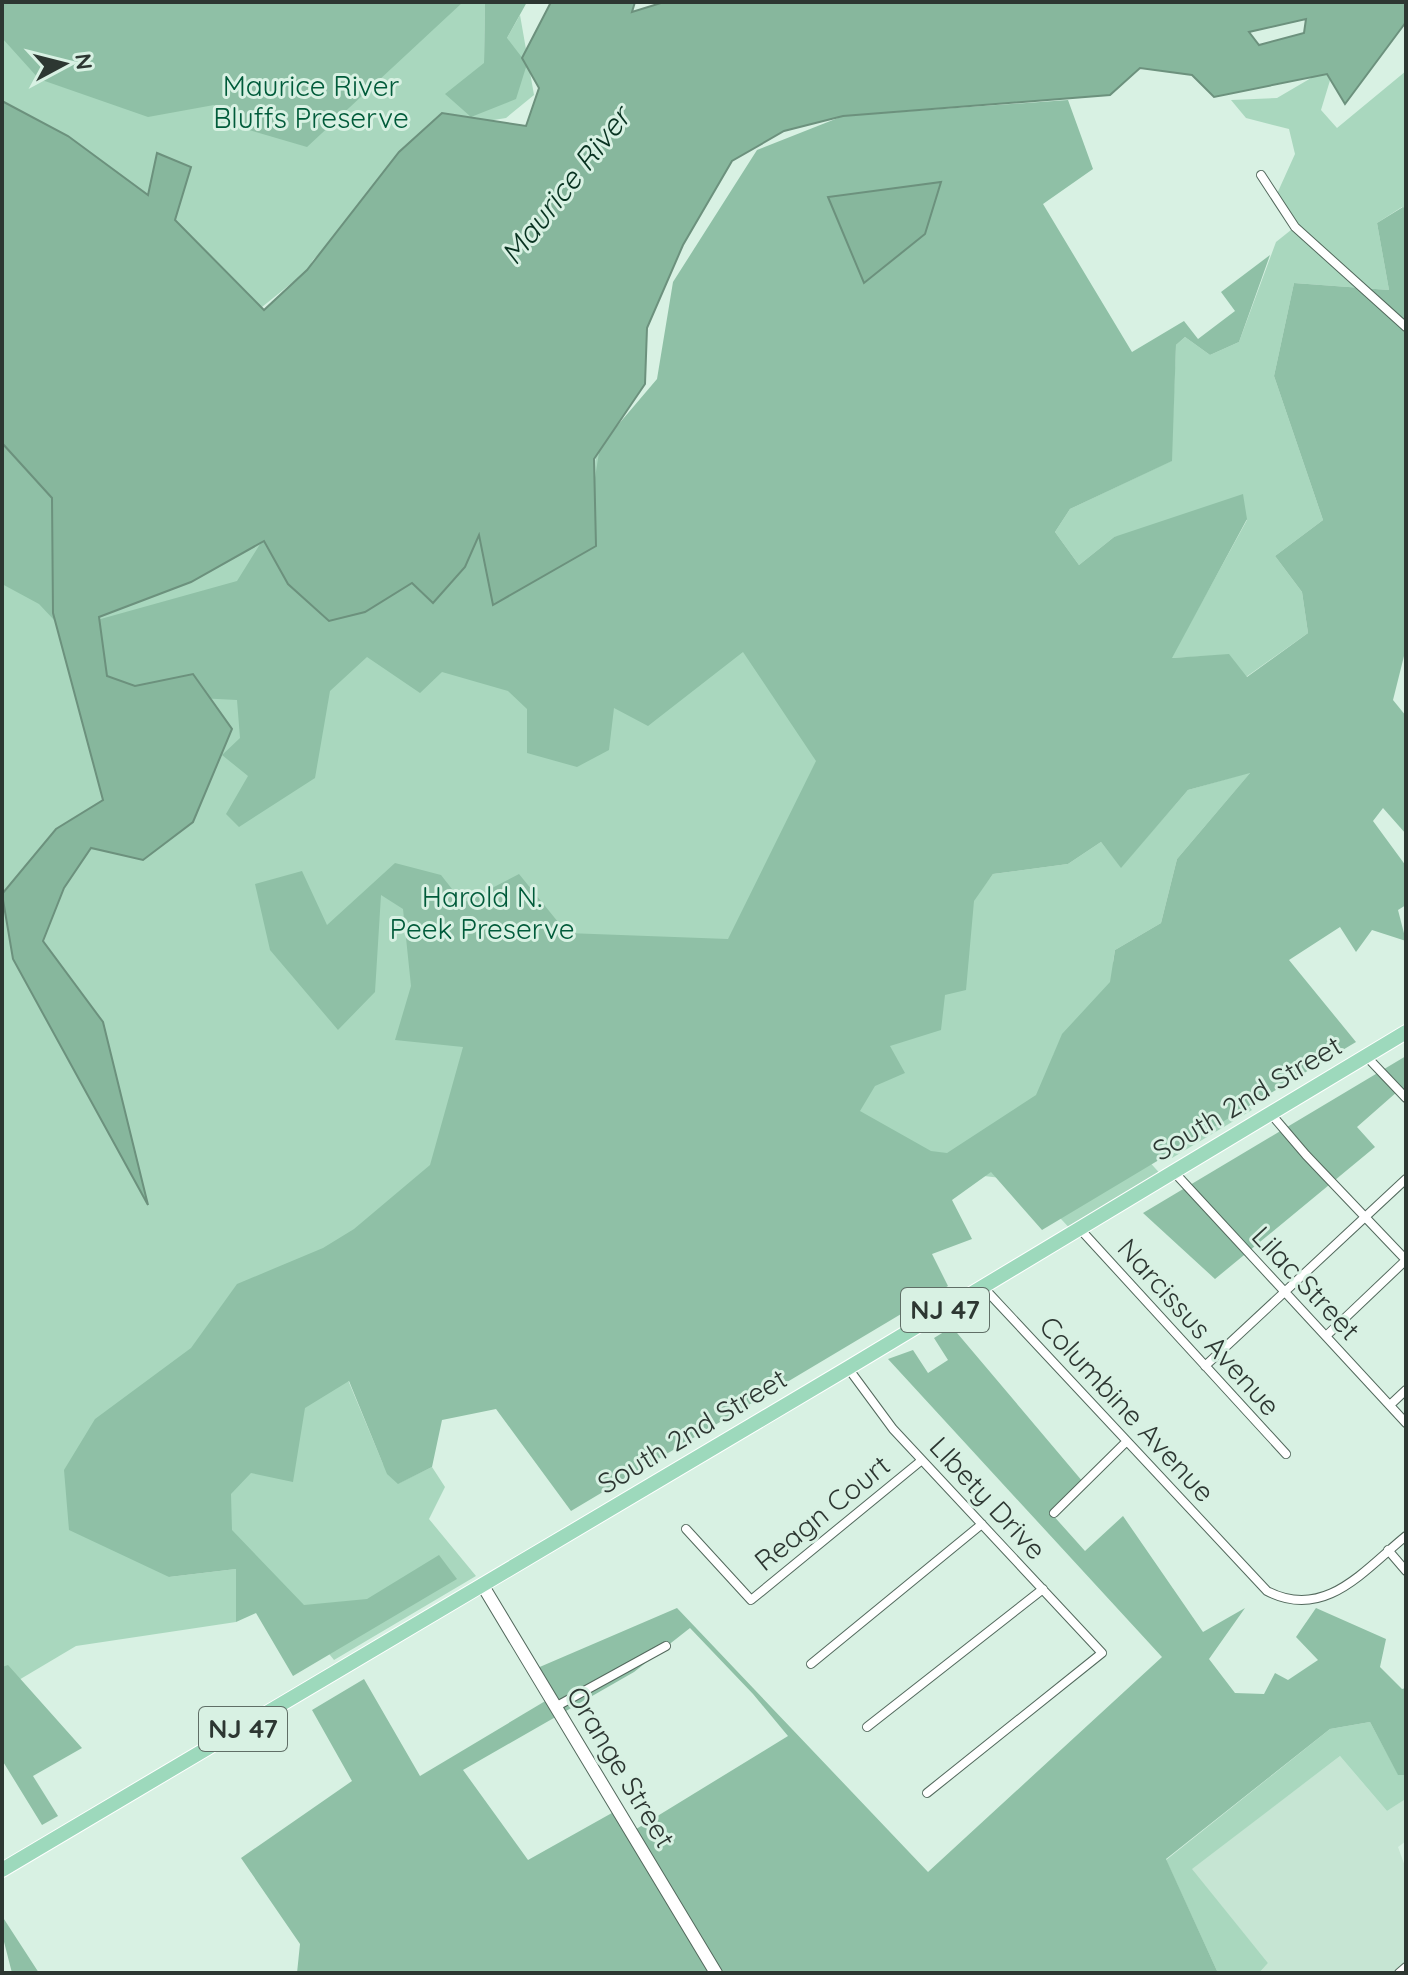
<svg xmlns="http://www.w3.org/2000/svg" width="1408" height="1975" font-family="Quicksand,sans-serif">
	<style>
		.built { fill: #c6e5d3 }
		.green { fill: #a9d7be }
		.forest { fill: #8fc0a6; fill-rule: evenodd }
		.water { fill: #87b79d; stroke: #6c917d; stroke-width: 2; fill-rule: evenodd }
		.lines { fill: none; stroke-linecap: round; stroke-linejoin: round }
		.street-casing { stroke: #53695d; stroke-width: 10 }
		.secondary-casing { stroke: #53695d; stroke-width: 14 }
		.primary-casing { stroke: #fff; stroke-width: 16 }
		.street { stroke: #fff; stroke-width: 8 }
		.secondary { stroke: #fff; stroke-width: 12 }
		.primary { stroke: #9dd9bc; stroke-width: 14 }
		.labels { text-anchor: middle; stroke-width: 6; stroke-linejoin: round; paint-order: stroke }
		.shield { fill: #d8f1e3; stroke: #606f67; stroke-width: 2 }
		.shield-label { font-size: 26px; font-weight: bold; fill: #2d3732 }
		.park-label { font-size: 28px; fill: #005b3a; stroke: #d8f1e3 }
		.street-label { font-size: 28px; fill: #2d3732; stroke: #d8f1e3 }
		.water-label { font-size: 30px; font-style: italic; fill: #083220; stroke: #d8f1e3 }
	</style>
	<rect width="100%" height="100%" fill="#d8f1e3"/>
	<path class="built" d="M1340,1756L1387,1811L1405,1799L1406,1801V1841L1398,1847L1406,1869V1973H1259L1268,1963L1191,1869Z"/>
	<path class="green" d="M2,2H485L484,63L487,110L507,38L520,15L534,95L506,118L450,127L313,260L304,277L298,278L257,311L151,196L2,117Z
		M1335,64L1321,110L1337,128L1406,71V209L1402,207L1377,223L1389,290L1294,283L1274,376L1323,520L1275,556L1302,592L1308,633L1246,677L1229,655L1171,658L1247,520L1114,537L1079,565L1055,532L1070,509L1171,461L1176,345L1185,337L1210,355L1239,342L1276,242L1296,226L1276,196L1295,154L1289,129L1246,118L1231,100L1277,98Z
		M2,408L588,490L595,470L596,442L954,926L993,874L1068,864L1101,842L1121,867L1188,790L1251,772L1177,859L1161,923L1115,950L1113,962L1252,1110L1172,1158L1061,1039L1053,1056L1165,1179L1074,1233L1026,1181L933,1170L340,1244L326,1394L348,1380L383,1464L399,1483L432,1467L445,1487L429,1519L476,1576L334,1660L122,1399L169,1577L236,1569V1622L76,1646L2,1690Z
		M1370,1722L1398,1774L1406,1775V1801L1404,1800L1387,1811L1340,1756L1192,1869L1268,1963L1259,1973H1218L1166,1860L1330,1729Z"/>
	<path class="forest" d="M2,2H463L307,147L242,128L214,105L148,117L39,79L2,38Z
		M485,2H527L507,38L527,64L516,99L471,117L445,94L484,63Z
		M1068,100L1093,169L1043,204L1132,352L1184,321L1198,339L1235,311L1221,292L1270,255L1239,342L1210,355L1185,337L1176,345L1172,461L1070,509L1055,532L1079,565L1114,537L1243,494L1247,519L1172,658L1229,654L1247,677L1308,633L1302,592L1275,556L1323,520L1274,376L1294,283L1389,290L1377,223L1403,207L1406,209V648L1393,700L1406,716V834L1383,808L1373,821L1406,866V905L1398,910L1406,941L1372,930L1356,952L1340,927L1289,960L1356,1042L1042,1230L991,1172L952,1200L972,1239L932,1254L948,1286L571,1511L496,1409L442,1420L432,1467L398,1484L387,1474L349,1381L305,1408L293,1482L251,1473L231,1494L232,1530L304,1605L367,1599L439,1555L457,1579L293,1676L256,1613L236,1622V1569L169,1577L69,1530L64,1470L95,1419L191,1348L237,1284L323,1248L354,1229L430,1165L463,1047L395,1040L411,986L403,909L381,895L375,992L338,1030L270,950L255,884L302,871L327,925L395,863L441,875L463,903L519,874L567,933L728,939L816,761L743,652L648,726L614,708L609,750L577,767L527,753V709L508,691L442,672L420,693L367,657L330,691L315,778L239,827L226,814L248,776L222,755L240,738L237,700L120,694L119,758L79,625L237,581L270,528L477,531L589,516L600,446L657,379L673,282L757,150L843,116ZM1250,773L1177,859L1161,923L1115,950L1110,982L1062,1034L1036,1095L947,1153L931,1151L860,1111L875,1086L905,1073L890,1046L941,1030L945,995L966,990L974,901L993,874L1068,864L1101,842L1121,868L1188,790Z
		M2,441L52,489L68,581L52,611L55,621L39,604L2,584Z
		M1406,1056V1099L1398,1091L1357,1127L1375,1147L1215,1279L1143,1213Z
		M952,1327L1083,1482L1051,1513L1085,1551L1123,1516L1203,1632L1245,1608L1209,1659L1235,1693L1264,1694L1275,1673L1288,1680L1318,1660L1296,1637L1316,1608L1386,1639L1380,1667L1402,1689L1406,1688V1775H1398L1370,1722L1330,1729L1166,1859L1218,1973H297L300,1944L241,1858L352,1781L312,1710L364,1679L420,1776L552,1697L535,1669L677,1608L928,1872L1162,1657L888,1359L913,1350L928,1373L948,1360L934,1338ZM690,1628L753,1694L788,1736L633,1831L619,1809L528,1860L463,1770L634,1672Z
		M8,1665L82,1748L33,1776L58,1816L42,1825L2,1760V1667Z
		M2,1916L39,1973H12L2,1934Z"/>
	<path class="water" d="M551,2H635L632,12L664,2H1406V22L1345,104L1327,74L1214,97L1192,75L1140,68L1110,95L843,116L784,131L732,161L683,245L647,328L645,384L594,459L596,546L493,605L479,535L465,567L433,603L412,583L365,612L329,621L288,584L264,541L191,582L99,617L107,676L135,686L193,674L232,729L193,822L143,860L91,848L64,888L43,941L103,1022L148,1205L13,959L2,894L56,829L103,800L53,613L52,498L2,443V101L68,136L148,195L157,153L191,167L175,220L264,310L307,270L399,152L442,113L526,126L539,88L522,58ZM1306,19L1304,33L1259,45L1249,32Z
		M941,182L925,234L864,283L828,197Z"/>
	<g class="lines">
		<g class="street-casing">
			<path id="street" d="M1261,175L1295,227L1406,327
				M1366,1056L1406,1098
				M1271,1114L1306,1155L1406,1260
				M1174,1172L1406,1423
				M1080,1229L1286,1454
				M983,1287L1267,1591C1325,1621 1364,1570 1406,1536
				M1326,1336L1406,1260
				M1205,1366L1406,1179
				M848,1368L893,1429L1102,1653L927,1793
				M1390,1405L1406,1390
				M1054,1513L1126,1442
				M686,1529L751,1600L922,1460
				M1388,1550L1406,1571
				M811,1664L982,1524
				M557,1706L666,1646
				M867,1727L1043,1589
				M1399,1973L1406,1967"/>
		</g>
		<g class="secondary-casing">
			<path id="secondary" d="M483,1586L716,1973"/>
		</g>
		<g class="primary-casing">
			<path id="primary" d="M2,1870L848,1368L1406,1032"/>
		</g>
		<use href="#street" class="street"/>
		<use href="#secondary" class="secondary"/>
		<use href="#primary" class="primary"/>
	</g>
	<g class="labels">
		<g class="shield">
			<rect x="901" y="1288" width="88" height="44" rx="6"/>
			<rect x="199" y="1707" width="88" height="44" rx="6"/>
		</g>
		<g class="shield-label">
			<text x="945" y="1319">NJ 47</text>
			<text x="243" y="1738">NJ 47</text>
		</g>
		<g class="park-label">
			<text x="311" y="96">Maurice River<tspan x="311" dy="32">Bluffs Preserve</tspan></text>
			<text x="482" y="907">Harold N.<tspan x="482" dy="32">Peek Preserve</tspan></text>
		</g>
		<g class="street-label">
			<text transform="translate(1247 1098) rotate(-31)" y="10">South 2nd Street</text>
			<text transform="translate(1306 1283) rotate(47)" y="10">Lilac Street</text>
			<text transform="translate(1199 1327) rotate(48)" y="10">Narcissus Avenue</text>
			<text transform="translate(1127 1409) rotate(47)" y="10">Columbine Avenue</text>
			<text transform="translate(692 1431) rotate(-31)" y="10">South 2nd Street</text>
			<text transform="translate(988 1498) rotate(47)" y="10">LIbety Drive</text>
			<text transform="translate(822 1513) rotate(-39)" y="10">Reagn Court</text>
			<text transform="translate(621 1767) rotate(59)" y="10">Orange Street</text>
		</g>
		<g class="water-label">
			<text transform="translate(566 186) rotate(-52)" y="10">Maurice River</text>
		</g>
	</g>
	<rect width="1408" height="1975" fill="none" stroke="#2d3732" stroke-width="8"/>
	<g transform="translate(64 64) rotate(83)" stroke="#d8f1e3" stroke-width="6" paint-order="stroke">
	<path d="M0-6L14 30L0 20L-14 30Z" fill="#2d3732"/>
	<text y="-12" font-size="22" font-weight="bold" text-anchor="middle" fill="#2d3732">N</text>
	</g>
</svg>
